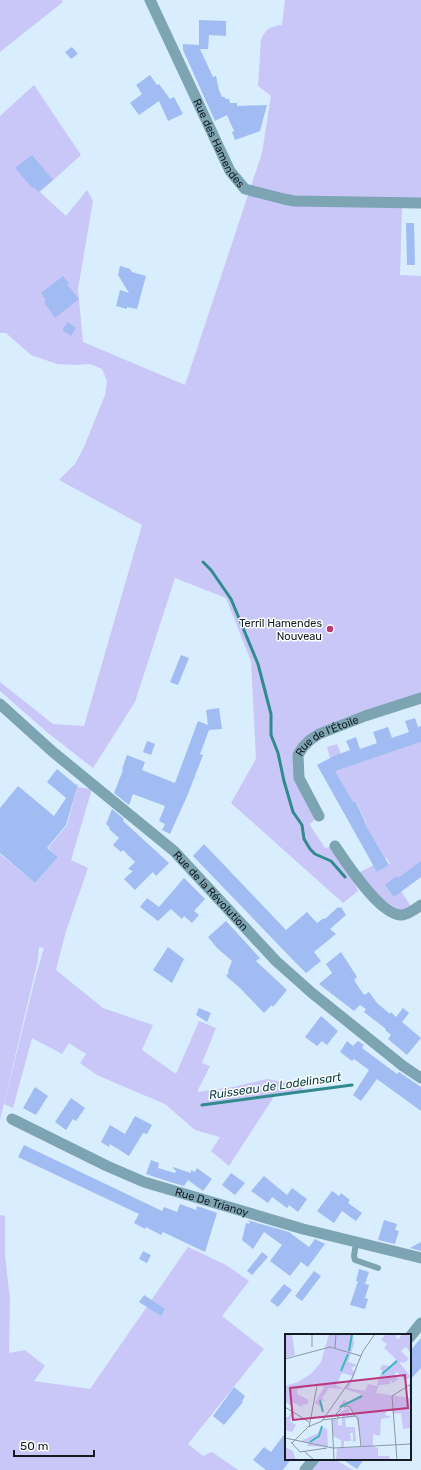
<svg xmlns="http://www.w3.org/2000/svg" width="421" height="1470" font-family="Rubik,sans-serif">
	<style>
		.green { fill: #c9c7f8 }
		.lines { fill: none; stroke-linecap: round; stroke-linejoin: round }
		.stream { stroke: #318a8e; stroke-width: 3 }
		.building { fill: #a1bcf3 }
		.service { stroke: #7ca4b2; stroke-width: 6 }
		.minor { stroke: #7ca4b2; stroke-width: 11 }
		.tertiary { stroke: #7ca4b2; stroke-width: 11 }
		.poi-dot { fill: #bb377c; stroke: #fff; stroke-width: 1.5 }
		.labels { text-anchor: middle; stroke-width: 3; stroke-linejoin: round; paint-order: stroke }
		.street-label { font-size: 11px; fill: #141b21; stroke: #fff }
		.poi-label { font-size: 11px; fill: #141b21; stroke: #fff; text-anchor: end }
		.water-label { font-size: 12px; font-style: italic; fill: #033d3f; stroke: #fff }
		.inset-river { fill: none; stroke: #3eb9bd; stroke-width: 2 }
		.inset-road { fill: none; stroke: #8a99a6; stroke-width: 1 }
		.view { fill: #bb377c; fill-opacity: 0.15; stroke: #bb377c; stroke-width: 2 }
		.inset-edge { fill: none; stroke: #141b21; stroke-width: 2 }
	</style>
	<rect width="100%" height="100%" fill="#d8edfe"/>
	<path class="green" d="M0,0H61L63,2L0,52Z
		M285,0H421V203L402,207L400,275L421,276V705L419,699L315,736L295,761L319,816L310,824L311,827L325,848L335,846L349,868L358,891L343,903L231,803L256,759L251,661L226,598L175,578L135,702L93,768L48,733L0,691V682L53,724L84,726L142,525L59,480L75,464L84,447L105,395L107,381L102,369L90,364L75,365L57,364L31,355L6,333H0V116L34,85L81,155L40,192L66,216L87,190L93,201L78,289L83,342L185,385L262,153L271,96L258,86L261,40C266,28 270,27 282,25Z
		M421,742V861L401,891L412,908L400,911L375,894L358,873L374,865L378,871L390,864L387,858H385L364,822L366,821L355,801L352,802L332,766L334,765L330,758L327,747L337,744L346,767Z
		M77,787L92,789L71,860L88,868L66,931L56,970L103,1008L153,1025L142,1050L176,1074L199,1021L216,1028L202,1063L210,1066L197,1092L233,1087L267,1079L304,1086L301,1092L275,1095L229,1166L211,1151L220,1137L195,1130L165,1104L134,1091L97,1075L80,1063L86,1054L69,1043L62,1054L32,1038L13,1108L4,1104L36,975L44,948L39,947L38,960L0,1120V854L35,883L58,857L48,848L67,825Z
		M0,1215L5,1216V1255L10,1300L9,1353L25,1350L45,1366L34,1381L90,1389L188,1247L226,1265L249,1281L222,1316L264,1349L188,1444L203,1456L212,1452L238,1470H0Z
		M320,1459H334L353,1470H307Z"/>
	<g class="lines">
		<path class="stream" d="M203,562L211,570L231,599L258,664L271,714V735L278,753L284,781L293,812L302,825L304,839L310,849L315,854L331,861L345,877
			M202,1105L352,1085"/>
	</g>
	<path class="building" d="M199,20L226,21V36L209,35L208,49H200L213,77L216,76L219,90L222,97H225V99H229L230,103H237V106L267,105L260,131L235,140L232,132L234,131L227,115L215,121L183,50V44L199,45Z
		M72,47L78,54L71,59L65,52Z
		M150,75L157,85L159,84L170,99L174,97L183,114L168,121L159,101L139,115L130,103L142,94L136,85Z
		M32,155L53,180L38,192L34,187L32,188L15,168Z
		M406,223H414L415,265H407Z
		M120,266L130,269L132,272L146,276L137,309L127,307V309L116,306L120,290L129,293L118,275Z
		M63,276L69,283L67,284L79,299L55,318L44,302L46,300L41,293Z
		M68,322L76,328L71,336L62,330Z
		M181,655L189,658L178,685L170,682Z
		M219,708L222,729L209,730L200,754L203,755L188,794L170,834L162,830L165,824L159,821L165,806L133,794L129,805L114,793L123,770L122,769L127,755L145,762L142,770L175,783L198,721L208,725L206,710Z
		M415,718L418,727L421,726V742L335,771L353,802L355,801L365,821L364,822L389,865L377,872L317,765L334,756L350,750L346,741L356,737L360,749L377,743L373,732L388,727L392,738L409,732L405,721Z
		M147,741L155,744L151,755L143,752Z
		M57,769L76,785L78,784L66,825L47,848L58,857L35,883L0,853V808L18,786L54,816L66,798L47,782Z
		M112,809L124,819L123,821L169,863L156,876L153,872L135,890L124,879L133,871L128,869L135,862L123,850L121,852L113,845L119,838L109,829L110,828L106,824Z
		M204,844L286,930L307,912L317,923L324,918L325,919L338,907L339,908L341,907L346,915L330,929L336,934L314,952L321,961L306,973L294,961L193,856Z
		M421,861V877L394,897L385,885L397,876L398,878Z
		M184,878L205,899L194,911L199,915L192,923L184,916L182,919L171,909L158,921L140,907L147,898L159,907Z
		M226,921L260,958L256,961L287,990L273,1007L272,1005L264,1013L240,988L226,976L229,972L228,971L232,961L217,948L208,937Z
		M168,947L184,959L172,983L153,970Z
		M341,952L357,977L354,980L364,995L369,992L377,1003L390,1014L391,1012L396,1017L403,1008L409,1013L402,1022L421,1038L407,1055L388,1039L391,1035L385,1030L386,1029L364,1012L366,1009L360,1005L354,1011L319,984L332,973L326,964Z
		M199,1008L211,1013L207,1022L196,1015Z
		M321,1016L338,1031L327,1045L322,1041L317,1046L305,1037Z
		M347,1041L353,1046L358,1041L364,1045L362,1048L397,1074L399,1072L421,1087V1111L377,1079L361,1101L353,1095L369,1070L354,1059L352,1061L340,1052Z
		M35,1087L48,1096L36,1115L23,1108Z
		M71,1098L85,1108L76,1121L73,1119L66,1130L55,1122Z
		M135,1116L152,1125L147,1134L143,1133L129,1156L110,1144L109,1147L101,1142L110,1125L125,1134Z
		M24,1145L162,1211L164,1207L177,1212L180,1204L196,1210L197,1206L217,1213L205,1252L163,1232L161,1235L146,1227L145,1229L134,1223L139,1214L18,1157Z
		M151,1160L159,1163L158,1168L175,1173L176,1171L173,1168V1167L191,1173V1170L195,1172L197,1168L212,1179L203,1191L188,1180L184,1186L170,1182L146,1174Z
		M231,1173L245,1183L235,1195L222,1185Z
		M264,1176L287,1195L292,1188L307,1199L298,1212L289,1205L287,1208L272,1197L268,1203L251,1191Z
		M332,1191L339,1196L341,1193L350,1200L348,1203L362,1213L356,1221L342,1211L334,1223L317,1211Z
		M247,1220L289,1232L309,1247L315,1239L325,1244L308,1267L301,1262L290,1276L270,1261L282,1245L264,1232L253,1249L242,1240L246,1223L249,1224L250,1222Z
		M384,1220L397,1224L395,1230L399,1231L395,1244L378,1240Z
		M421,1242V1251L410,1248Z
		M143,1251L151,1255L147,1263L139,1259Z
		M262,1252L268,1257L252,1275L247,1271Z
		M359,1269L369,1272L365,1284L369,1285L365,1298L368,1299L365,1309L350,1305L358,1281H356Z
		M314,1271L321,1276L302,1301L295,1296Z
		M284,1284L292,1290L278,1307L270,1301Z
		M144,1295L165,1309L161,1316L139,1302Z
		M421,1338V1368L410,1380V1351Z
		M234,1387L245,1396L242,1401L243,1402L224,1425L213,1416Z
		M286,1432V1459H291L283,1470H266L253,1460L264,1447L271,1452Z
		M342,1459H364L357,1469Z"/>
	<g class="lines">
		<path class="service" d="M356,1243L354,1256L355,1260L378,1268"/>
		<g class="minor">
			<path id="s1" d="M150,0L230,171L245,189L284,199L294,201L421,203"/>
			<path id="s2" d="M319,816L299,778L298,755L303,747L310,740L319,734L365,716L421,698"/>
			<path d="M335,846C346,862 380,916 402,915C409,914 415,909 421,905"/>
			<path id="s3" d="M12,1119L107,1166L144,1182L303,1229L421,1258"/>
			<path d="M410,1337L421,1323"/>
			<path d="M305,1470L314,1459"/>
		</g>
		<path class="tertiary" id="s4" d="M0,704L53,752L174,851L276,961L312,993L403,1066L421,1078"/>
	</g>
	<circle class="poi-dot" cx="330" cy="629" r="4"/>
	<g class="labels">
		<g class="street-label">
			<text dy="4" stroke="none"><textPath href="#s1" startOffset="159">Rue des Hamendes</textPath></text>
			<text dy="4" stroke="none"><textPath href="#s2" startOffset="102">Rue de l'Étoile</textPath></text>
			<text dy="4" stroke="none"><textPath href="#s4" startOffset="282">Rue de la Révolution</textPath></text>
			<text dy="4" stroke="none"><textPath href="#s3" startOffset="217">Rue De Trianoy</textPath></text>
		</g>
		<g class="poi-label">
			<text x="322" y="627">Terril Hamendes<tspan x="322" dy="13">Nouveau</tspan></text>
		</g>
		<g class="water-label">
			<text transform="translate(275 1086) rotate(-8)" y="4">Ruisseau de Lodelinsart</text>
		</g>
	</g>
	<g transform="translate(285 1334)">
		<rect width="126" height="126" fill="#d8edfe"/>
		<path d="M0,0H7L10,21L0,24ZM44,0H68L69,10L63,28L73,31L66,34L70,39L68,42L57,39L51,51L59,55L44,54L37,64L41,67L36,66L37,74L30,69L39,53L29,50L12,56V60L24,66L22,71L19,70L16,73L8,68L7,72L0,68V52L13,48L27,39L36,28ZM101,0H112L111,4L114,5L117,0L126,2V20L121,13L116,17L124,25L119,29L114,28L126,43L120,46L112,38L109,41L113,45L108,49L105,46V50L94,51L91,59L126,64V94L118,95L116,79L108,80L107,75H102L100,81L107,83L96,85L95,102L88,100V112L93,114V122H104L105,125L51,126L52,114L77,113L71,83L60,84L61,93H70L71,107L68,108V99H65L66,107H59V113H56V106L48,102L47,85H53V91L57,92V82L52,80L64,73L65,81L68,80L63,71L52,76L59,66L63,68L75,64L76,60L60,55L73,33L64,54L80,57L83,50L92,52L94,43L98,38L95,35L97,31L105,32L111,25L99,14L102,10L96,6ZM7,77L9,79L5,87L11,91L7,98L0,96V83H3ZM36,93L42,95L43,113L22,112L23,109L16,107L33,99ZM0,113L8,117L11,126H0Z" fill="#c9c7f8"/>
		<path class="inset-river" d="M64,17L67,0M56,37L63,20M97,40L112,27M35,66L38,78M55,73L77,62M25,108L34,102L37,92"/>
		<path class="inset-road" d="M27,13V0M50,14L51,0M0,25L45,13L76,22M125,51L126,73M0,73L24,88M59,73L64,72L70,82M54,84L51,80L56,75M47,85L49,126M37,86L70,82L73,84L76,113M24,93L32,52M0,104L48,114L126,110M6,108L15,118M7,109L23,93L37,87L67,44L78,17L90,0M19,117L29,126M15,118L42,114M112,126L107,62L126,50"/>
		<path class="view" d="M120,41L123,74L8,86L5,54Z"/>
		<rect width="126" height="126" class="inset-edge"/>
	</g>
	<path d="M14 1450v6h80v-6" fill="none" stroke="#141b21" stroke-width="2"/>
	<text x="20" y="1450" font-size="12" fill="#141b21" stroke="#ffffff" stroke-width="3" paint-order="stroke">50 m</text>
</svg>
